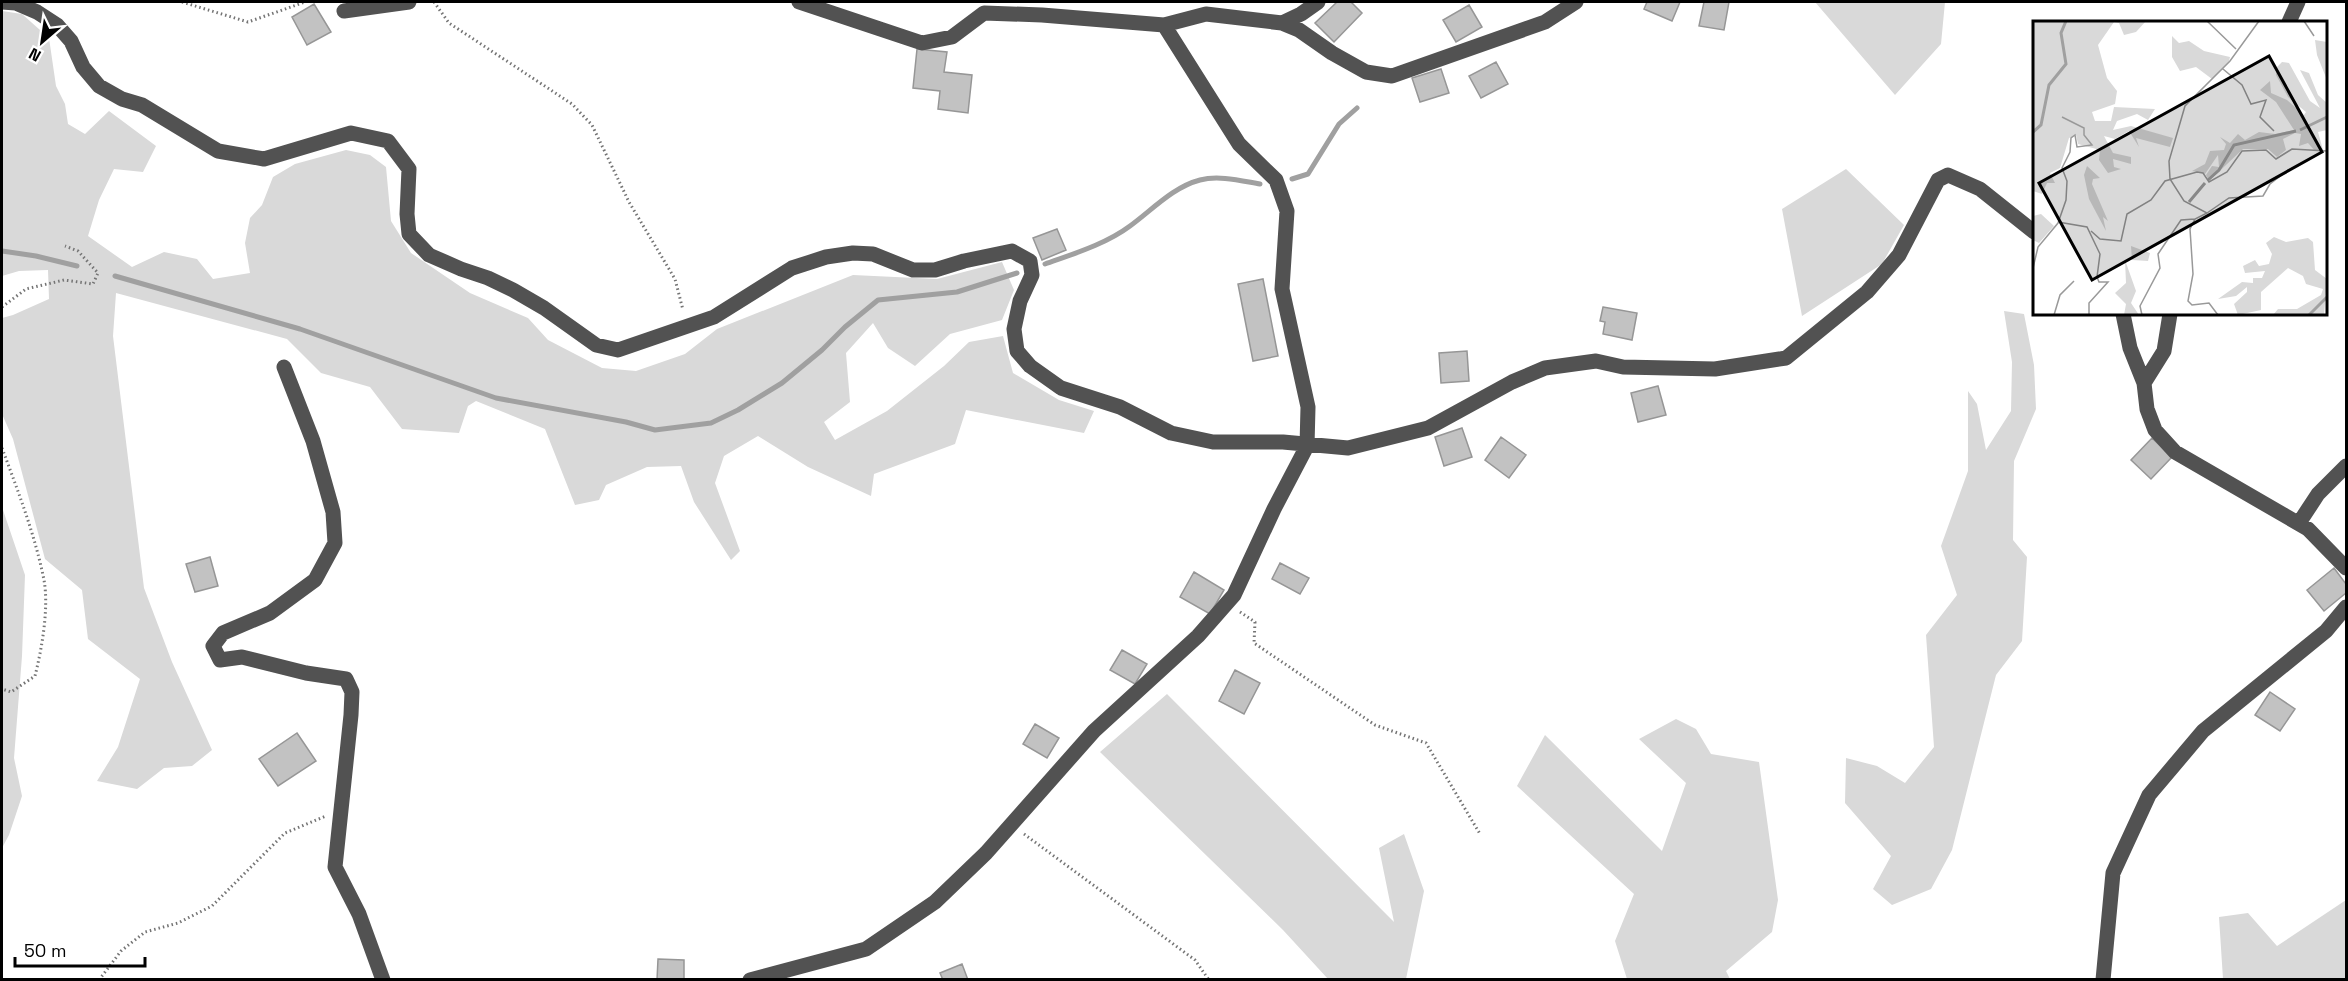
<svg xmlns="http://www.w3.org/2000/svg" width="2348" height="981" font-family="'Space Grotesk',sans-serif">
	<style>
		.green { fill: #d9d9d9 }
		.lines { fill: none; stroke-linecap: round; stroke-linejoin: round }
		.stream { stroke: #a0a0a0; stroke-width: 5 }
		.building { fill: #c2c2c2; stroke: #969696; stroke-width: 1.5 }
		.path { stroke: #747474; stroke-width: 3; stroke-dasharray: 1.5 3; stroke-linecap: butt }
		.minor { stroke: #525252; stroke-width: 15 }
		.inset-river { fill: none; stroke: #a0a0a0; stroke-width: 3 }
		.inset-road { fill: none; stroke: #999; stroke-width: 1.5 }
		.view { fill: #000; fill-opacity: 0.15; stroke: #000; stroke-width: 3 }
		.inset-edge { fill: none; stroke: #000; stroke-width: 3 }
	</style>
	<rect width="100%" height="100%" fill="#fff"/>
	<path class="green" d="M1815,2H1945L1941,44L1895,95Z
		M2,11L22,14L49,38L56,86L65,104L68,124L85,134L109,111L156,146L143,172L114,169L99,200L88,236L132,267L164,252L197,259L213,279L250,273L245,243L250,218L262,205L273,177L295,164L346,150L370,155L386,167L391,221L411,253L470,293L528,318L548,340L602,368L636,371L685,354L717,329L853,275L937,279L1002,262L1014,290L1002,320L950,334L915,366L888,348L873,323L846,353L850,402L824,422L835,440L887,411L944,366L969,342L1003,336L1013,373L1059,400L1094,411L1084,433L966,410L955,444L874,474L871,496L808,467L758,436L724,456L715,483L740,551L731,560L694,502L681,466L647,467L606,485L599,500L575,505L545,429L476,401L468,406L459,433L402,429L370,387L321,373L287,339L116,293L113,336L144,588L172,662L212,750L192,766L164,768L137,789L97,781L118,747L140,679L88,639L82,590L45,559L13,439L2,414V318L13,315L49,299L48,270L19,271L2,276Z
		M1846,169L1904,225L1882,264L1802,316L1782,209Z
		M2004,311L2024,314L2034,365L2036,409L2014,461L2013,540L2027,557L2022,641L1996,675L1952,850L1931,889L1892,905L1873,889L1891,856L1845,803L1846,758L1877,766L1905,783L1934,747L1926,635L1957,595L1941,546L1968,471V391L1977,404L1986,450L2011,411L2012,362Z
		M2,507L25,575L22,656L14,758L22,796L9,835L2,848Z
		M1167,694L1394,922L1379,848L1404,834L1424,891L1406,979H1328L1283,930L1100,752Z
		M1676,719L1696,729L1711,754L1759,762L1778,900L1772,932L1726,971L1730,979H1627L1615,941L1634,894L1517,786L1545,735L1662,851L1686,783L1639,739Z
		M2346,900V979H2223L2219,917L2248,913L2277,946Z"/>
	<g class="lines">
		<path class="stream" d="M1292,179L1308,174L1339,124L1357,108
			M2,251L36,256L77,266
			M1045,264C1073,254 1106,244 1130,226C1152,210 1173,187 1200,180C1219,175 1242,181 1260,184
			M115,276L300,329L496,398L626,422L655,430L711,423L738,410L782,383L822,350L845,327L878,300L957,292L1017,273"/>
	</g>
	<path class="building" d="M1337,2H1351L1362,13L1334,42L1315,23Z
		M1647,2H1680L1672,21L1644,9Z
		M1704,2H1729L1724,30L1699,26Z
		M314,4L331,32L307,45L292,17Z
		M1469,5L1482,27L1456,42L1443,20Z
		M917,49L947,52L944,72L972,75L968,113L938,109L940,91L913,88Z
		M1496,62L1508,84L1481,98L1469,76Z
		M1441,69L1449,93L1420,102L1412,78Z
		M1057,229L1066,250L1042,260L1033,238Z
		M1263,279L1278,356L1253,361L1238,284Z
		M1603,307L1637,313L1632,340L1603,334L1605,322L1600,321Z
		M1467,351L1469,381L1441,383L1439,353Z
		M1658,386L1666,415L1638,422L1631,393Z
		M1462,428L1472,457L1444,466L1435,437Z
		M1501,437L1526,455L1509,478L1485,460Z
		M2152,438L2172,457L2151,479L2131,460Z
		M210,557L218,586L195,592L186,564Z
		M1280,563L1309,578L1300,594L1272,579Z
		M2334,568L2346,584V593L2324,611L2307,590Z
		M1194,572L1224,590L1210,614L1180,597Z
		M1122,650L1147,664L1135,684L1110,670Z
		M1235,670L1260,683L1244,714L1219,701Z
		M2270,692L2295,709L2280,731L2255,715Z
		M1035,724L1059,738L1047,758L1023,744Z
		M297,733L316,761L278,786L259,759Z
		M658,959L684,960V980H657Z
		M962,964L968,980H943L940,973Z"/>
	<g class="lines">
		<path class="path" d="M182,2L248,22L305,2
			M434,2L449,23L572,104L592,125L629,202L675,279L683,310
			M2,307L26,289L64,280L93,284L98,273L78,251L65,246
			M2,448C18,491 35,535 44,580C49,608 42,648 35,676L11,692L2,689
			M1240,612L1255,622L1254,643L1375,725L1426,743L1480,834
			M1024,834L1195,960L1209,980
			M99,980L121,951L145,932L178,923L212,906L285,833L326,816"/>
		<path class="minor" d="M2,2L16,3L37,12L57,25L71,41L83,67L99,86L122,99L142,105L218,151L264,159L351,133L388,141L409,169L407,214L409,234L429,255L461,269L488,278L513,290L544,308L596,345L618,350L714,317L792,268L826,257L853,253L873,254L913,270H935L964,261L1012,251L1030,261L1032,275L1020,301L1014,329L1017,351L1030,366L1061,388L1120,407L1171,433L1213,442H1283L1348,448L1428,428L1512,382L1545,368L1596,361L1623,367L1715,369L1786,358L1867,292L1899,255L1938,180L1948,175L1980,189L2034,232
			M799,2L922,43L952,37L984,13L1042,15L1164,25
			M344,11L409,2
			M2289,22L2298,2
			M1282,23L1299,30L1332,53L1366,72L1392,76L1545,22L1576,2
			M2123,314L2130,348L2144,383
			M2170,314L2164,351L2144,383L2147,409L2155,430L2175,452L2308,529L2346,568
			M284,367L313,441L333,512L335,543L315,580L270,613L223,633L213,646L220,660L242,657L306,673L346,679L352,692L351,715L335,867L359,914L383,980
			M2299,523L2318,494L2346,466
			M750,980L866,949L935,902L986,853L1094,731L1198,636L1234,595L1274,509L1307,446L1308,407L1282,289L1287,211L1276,180L1239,144L1164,25L1206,14L1282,23L1301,14L1318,2
			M2103,980L2113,873L2149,795L2203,731L2326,631L2346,607"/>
	</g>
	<g transform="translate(2033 21)">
		<rect width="294" height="294" fill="#fff"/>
		<path d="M0,0H113L103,11L91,14L86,2L81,1L65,24L74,57L84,70L82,83L59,91L62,100H78L81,86L122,88L115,99L104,93L84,100L80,109L98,105L140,117L137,126L103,117L106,126L96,110L82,118L71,115L80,132L98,136V143L80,138L81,146L88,148L75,152L66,139L67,129L45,123L43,114L36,117L27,147L17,152L22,162H14L9,173L0,170ZM139,15L146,22L156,20L171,30L197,36L196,40L179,58L163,46L147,50L139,36ZM282,19L294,21V59L284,34ZM249,41L256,42L277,80L287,87L267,49L276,52L285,74L294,82V109L285,111L290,129L282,130L275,122L266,125L268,113L262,112L250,118L253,129L244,136L235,128H210L176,160L173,154L179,145L186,146L185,134L172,153L159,150L172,143L177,130L191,129L193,123L187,116L197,122L205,113L212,119L226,111L242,113L261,109L243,81L227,69L237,60L238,72L254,79L271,94L273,91L255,76L243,54V47ZM54,145L67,157L60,158L59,163L75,200L70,196L73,210L56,178L51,154ZM8,193L21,205L6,222L0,219V195ZM241,216L253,221L275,217L280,221L282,249L294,258L291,294H240L245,288H264L288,274L290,268L273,263L270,255L255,247L228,271V289L205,294L201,283L214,271V266L203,275L185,278L209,261L220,262V257H229L232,250L212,252L210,245L222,239L226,245L236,243L239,233L233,222ZM98,225L117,232L115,240L99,239ZM92,239L103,270L98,282L106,294H91L93,283L82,272L93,262Z" fill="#d9d9d9"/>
		<path class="inset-river" d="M267,109L294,96M0,111L8,104L16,64L33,43L28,12L33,0M175,159L186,149L201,124L263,110M156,181L172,162M276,294L294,276"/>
		<path class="inset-road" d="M174,0L203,28M271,0L281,15M190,48L209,64L218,83L233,79L227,96L241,110M174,192L196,177L230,175L237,163L255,149M25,201L54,206L67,233L64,256L66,261H75L56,282V294M58,210L67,218L88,220L94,193L118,179L132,160L164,151L170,152L176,161L194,151L209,130L233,129L243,138L259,128L294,130M0,247L5,226L25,202L33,179L34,160L29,147L37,131L38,117L42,114L44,126L59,124L51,114V107L29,96M21,294L27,274L41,260M109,294L107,285L127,247L125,233L148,199L162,198M185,294L176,282L159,284L155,280L160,253L157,208L162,198L174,192L151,180L137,158L136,140L152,85L197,40L226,0"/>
		<path class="view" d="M236,35L289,131L59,259L6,162Z"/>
		<rect width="294" height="294" class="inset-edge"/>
	</g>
	<rect width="2348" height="981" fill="none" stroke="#000000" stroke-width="6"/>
	<g transform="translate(42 42) rotate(209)" stroke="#ffffff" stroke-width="4.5" paint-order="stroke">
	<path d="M0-4.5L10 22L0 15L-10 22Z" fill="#000000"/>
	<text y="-9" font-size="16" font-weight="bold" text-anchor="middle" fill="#000000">N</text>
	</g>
	<path d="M15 957v9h130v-9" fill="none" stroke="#000000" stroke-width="3"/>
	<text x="24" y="957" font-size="18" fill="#000000" stroke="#ffffff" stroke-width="4.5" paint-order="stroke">50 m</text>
</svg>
